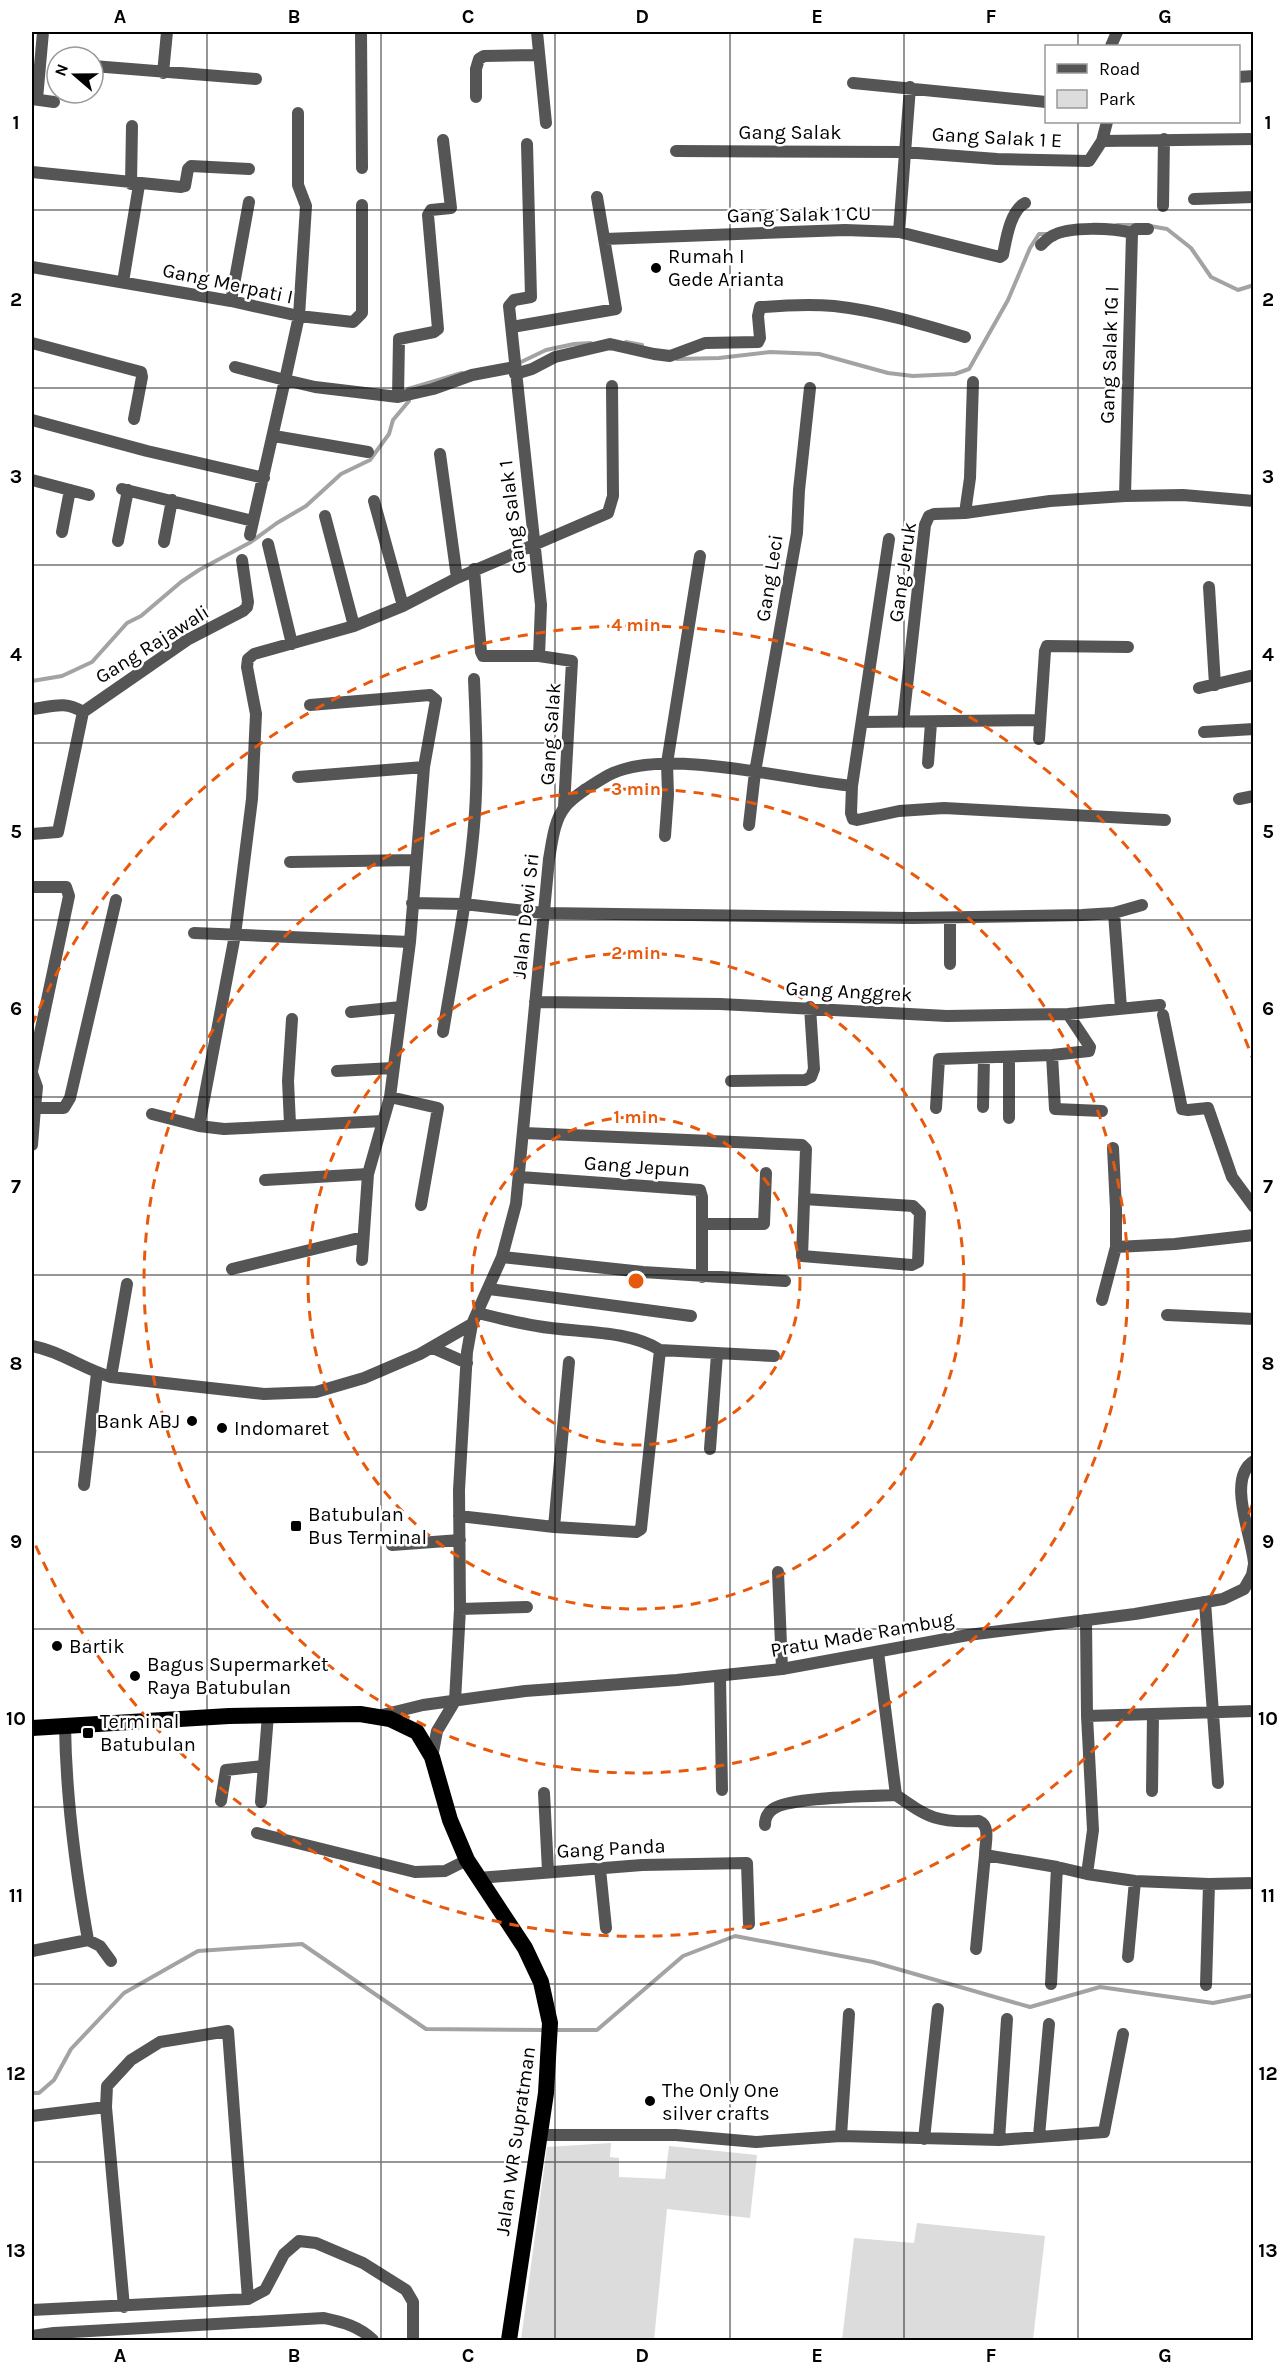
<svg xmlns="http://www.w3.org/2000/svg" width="1285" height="2372" font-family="Karla,sans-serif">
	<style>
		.green { fill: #dcdcdc }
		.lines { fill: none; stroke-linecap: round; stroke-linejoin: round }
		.stream { stroke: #a3a3a3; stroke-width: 4 }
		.minor { stroke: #555; stroke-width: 12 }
		.tertiary { stroke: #555; stroke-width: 12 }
		.trunk { stroke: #000; stroke-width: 16 }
		.grid { fill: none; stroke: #000; stroke-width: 1.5; stroke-opacity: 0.55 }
		.ring { fill: none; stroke: #e8590c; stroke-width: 3; stroke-dasharray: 10 8 }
		.poi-dot { fill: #000; stroke: #fff; stroke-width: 2 }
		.labels { text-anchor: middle; stroke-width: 5; stroke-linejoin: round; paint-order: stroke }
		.street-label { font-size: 20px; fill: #000; stroke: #fff }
		.poi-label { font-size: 20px; fill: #000; stroke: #fff; text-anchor: start }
		.centre { fill: #e8590c; stroke: #fff; stroke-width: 3 }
		.ring-label { font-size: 18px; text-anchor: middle; font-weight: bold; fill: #e8590c; stroke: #fff; stroke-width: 5; stroke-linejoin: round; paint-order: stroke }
		.neatline { fill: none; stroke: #000; stroke-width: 2 }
		.grid-label { font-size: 20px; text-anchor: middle; font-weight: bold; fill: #000 }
	</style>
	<rect width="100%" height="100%" fill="#fff"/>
	<path class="green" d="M611,2143L610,2157L619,2158V2177L665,2179L669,2146L757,2155L750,2218L667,2209L654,2340H521L547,2147Z
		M917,2223L1045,2236L1033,2340H842L854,2238L914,2243Z"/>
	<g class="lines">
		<path class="stream" d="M1117,225H1136
			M1150,226L1167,229L1191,248L1211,277L1238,290L1254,285
			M626,342L642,345
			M677,359L719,358L770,352L819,354L888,373L913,376L955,374L969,369L1008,300L1030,248L1039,234H1048
			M519,363L546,350L574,344L591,343
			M408,389L462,373
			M32,681L62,676L92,662L127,623L141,616L181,582L199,570L251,542L277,523L306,506L341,474L370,460L389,434L393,420L409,401
			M554,2030H597L683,1956L735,1936L873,1962L1030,2007L1100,1987L1213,2003L1254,1995
			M32,2093H39L54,2080L71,2049L124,1993L198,1951L302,1944L426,2029L546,2030"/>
		<path class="minor" d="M361,32L362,168
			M537,32L546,123
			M1111,46L1117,32
			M93,66L256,79
			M163,73L167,32
			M1238,77L1254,76
			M853,83L1046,102
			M476,97V69L479,59L484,56L538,55
			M32,99L54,102
			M37,99L43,32
			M298,113V185L306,206L299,316L353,322L362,313V205
			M1107,122L1102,141L1254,139
			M527,144L531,297L514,300L509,306L541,605L539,656
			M676,151L904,152L997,159L1089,161L1102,141
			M32,172L181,187L185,186L188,169L191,166L249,169
			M131,184L132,126
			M1194,199L1254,197
			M1163,206L1164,139
			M899,232L910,87
			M605,239L845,230L899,232L1000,257L1003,255C1006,240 1010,211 1025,203
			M1041,245C1044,242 1048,238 1052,236C1069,226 1113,228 1132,233
			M32,267L231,301L299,316L285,380L315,387L398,397L433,389L472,375L515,367
			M123,282L139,185
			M231,301L249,202
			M512,327L616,309L597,197
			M32,343L141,372L142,377L134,419
			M235,367L285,380L250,535
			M515,374L532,369L555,357L610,344L654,354L670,356L705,343L758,342L760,338L758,316L760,307H764C788,305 811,304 834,306C879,311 922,324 965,337
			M398,397L399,339L434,332L438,329L428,215L431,210L451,208L443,140
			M32,420L147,451L264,478
			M274,436L368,452
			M440,454L457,578L608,513L613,496L612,386
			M32,480L89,495
			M122,489L253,521
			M1125,496L1132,233L1136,229H1148
			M374,501L403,606
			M965,513L970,478L973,382
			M325,516L354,626
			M62,532L70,490
			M889,539L852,786L851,813L853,819L857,820L899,811L944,808L1165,820
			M118,541L128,490
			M164,542L172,500
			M268,544L292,644
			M474,569L481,652L483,656H539L572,661L564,807
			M1209,587L1215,685
			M1199,688L1254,675
			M310,705L430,695L436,700L424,767L410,942L390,1097L368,1174L362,1260
			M32,709C52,707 64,700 83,712L187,640L243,611L247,607L248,602L242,560
			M863,722L1040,720
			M903,722L925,525L929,516L934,514L965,513L1050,501L1125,496L1183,495L1254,501
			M1204,732L1254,729
			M1039,739L1045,651L1047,646L1128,647
			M928,763L931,723
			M298,777L424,767
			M1239,799L1254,796
			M749,825L755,772L797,533L799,490L810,388
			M32,834L58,832L83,712
			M665,836L668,795L667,763L700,556
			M290,862L415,860
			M32,887H66L69,896L32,1071
			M412,903L464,904L543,913L913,918L1082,915L1114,913L1142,905
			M1114,913L1121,1008
			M194,933L410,942
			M950,964V918
			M535,1002L720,1004L947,1016L1068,1014L1160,1005
			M351,1012L401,1007
			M1163,1015L1182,1109L1188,1110L1208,1108L1232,1177L1254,1207
			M443,1032C455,959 470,886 475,813C478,768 476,724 474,679
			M1052,1055L1055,1109L1102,1111
			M337,1071L393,1068
			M32,1073L37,1087L35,1108
			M731,1081L805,1080L811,1077L814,1069L810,1007
			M390,1097L438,1108L421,1205
			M983,1107L984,1058
			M936,1108L939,1059L1052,1055L1089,1051L1090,1047L1068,1014
			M152,1114L199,1126L224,1129L383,1121
			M1009,1118V1057
			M290,1124L288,1081L292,1019
			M199,1126L235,935L252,799L256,714L247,667L248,659L254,654L354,626L403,606L457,578
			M524,1133L802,1145L806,1149L802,1256L912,1265L918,1262L920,1213L913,1206L804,1199
			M32,1145L35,1108H64L70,1098L116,900
			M520,1177L700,1190L702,1197V1277
			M265,1180L368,1174
			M703,1224H764L766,1173
			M1116,1247L1175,1244L1254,1235
			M502,1257L643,1272L785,1281
			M232,1269L363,1237
			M489,1289L691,1316
			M1102,1300L1116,1247V1209L1113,1148
			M478,1313C498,1318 517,1323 537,1326C575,1333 627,1329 660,1350
			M1167,1315L1254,1319
			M32,1346C60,1351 83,1369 111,1377L264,1394L316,1392L364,1378L420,1354L472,1324
			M433,1348L467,1363
			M111,1377L127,1284
			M710,1449L717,1354
			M84,1485L97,1373
			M459,1516L554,1527L569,1362
			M554,1527L636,1532L641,1529L660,1350L774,1356
			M392,1545L460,1540
			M778,1572L782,1669
			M1205,1602L1218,1783
			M460,1609L527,1607
			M1086,1620L1087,1716L1093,1830L1087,1874
			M878,1652L896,1795C929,1818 937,1823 979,1821C991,1826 985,1843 985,1855L1057,1867L1087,1874L1135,1881L1209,1884L1254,1883
			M720,1676L722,1790
			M455,1701L460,1609L459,1490L467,1352L472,1324L502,1257L516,1204L549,859C552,843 554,820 565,807C570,800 579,794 586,789C594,784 604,777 613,773C672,748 788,780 852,786
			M1153,1714L1254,1711
			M1087,1716L1153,1714L1152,1791
			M544,1793L548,1871
			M221,1801L226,1770L263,1766
			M261,1802L268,1715
			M765,1825C765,1819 767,1813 773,1809C788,1797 873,1796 896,1795
			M257,1833L415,1872L445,1871L467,1860
			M600,1869L606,1928
			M478,1878L642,1865L747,1863L749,1924
			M88,1940L100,1946L111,1961
			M976,1949L985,1855
			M32,1951L88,1940C75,1867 66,1799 65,1725
			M1128,1957L1135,1881
			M1051,1984L1057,1867
			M1206,1985L1209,1884
			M32,2116L106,2107
			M540,2135H676L756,2142L841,2136L999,2140L1104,2132L1123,2034
			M841,2136L849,2014
			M1039,2136L1049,2024
			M924,2139L938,2009
			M999,2140L1007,2019
			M124,2307L106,2107L107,2086L131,2060L160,2042L228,2031L248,2299
			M32,2310L248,2299L265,2290L284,2254L299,2241L316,2243L363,2263L406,2290L413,2302V2340
			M32,2336L54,2333L324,2318C342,2322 359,2326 373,2340"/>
		<path class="tertiary" d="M1254,1461C1226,1478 1252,1536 1254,1563
			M378,1716L423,1705L525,1691L677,1680L782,1669L968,1635L1135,1614L1223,1599L1244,1589L1252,1575L1254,1564
			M432,1757L437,1731L455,1701"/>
		<path class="trunk" d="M32,1728L229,1716L360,1714L390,1719L417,1732L432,1757L450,1820L467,1860L525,1948L541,1982L550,2023L546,2093L509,2340"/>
	</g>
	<path class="grid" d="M207,32V2340M381,32V2340M555,32V2340M730,32V2340M904,32V2340M1078,32V46M1078,122V2340M32,210H1254M32,388H1254M32,565H1254M32,743H1254M32,920H1254M32,1097H1254M32,1275H1254M32,1452H1254M32,1629H1254M32,1807H1254M32,1984H1254M32,2162H1254"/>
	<g class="ring">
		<circle cx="636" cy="1281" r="164"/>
		<circle cx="636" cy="1281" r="328"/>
		<circle cx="636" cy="1281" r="492"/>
		<path d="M1252 1505A656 656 0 0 1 32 1537M32 1025A656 656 0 0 1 1252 1057"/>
	</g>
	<g class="poi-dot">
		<circle cx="656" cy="268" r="6"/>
		<circle cx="192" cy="1421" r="6"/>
		<circle cx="222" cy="1428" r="6"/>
		<rect x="290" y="1520" width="12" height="12" rx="3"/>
		<circle cx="57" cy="1646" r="6"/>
		<circle cx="135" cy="1676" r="6"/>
		<rect x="82" y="1727" width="12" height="12" rx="3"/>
		<circle cx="650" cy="2101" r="6"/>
	</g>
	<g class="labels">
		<g class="street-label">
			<text x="790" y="139">Gang Salak</text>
			<text transform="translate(997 137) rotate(3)" y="7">Gang Salak 1 E</text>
			<text transform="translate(799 214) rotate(-1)" y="7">Gang Salak 1 CU</text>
			<text transform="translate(228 283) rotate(12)" y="7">Gang Merpati I</text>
			<text transform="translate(1109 355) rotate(-88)" y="7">Gang Salak 1G I</text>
			<text transform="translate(512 517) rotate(-97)" y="7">Gang Salak 1</text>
			<text transform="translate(902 572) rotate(-82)" y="7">Gang Jeruk</text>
			<text transform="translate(769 578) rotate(-81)" y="7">Gang Leci</text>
			<text transform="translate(152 644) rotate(-32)" y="7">Gang Rajawali</text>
			<text transform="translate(550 734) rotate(-86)" y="7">Gang Salak</text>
			<text transform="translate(525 916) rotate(-84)" y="7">Jalan Dewi Sri</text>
			<text transform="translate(849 991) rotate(3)" y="7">Gang Anggrek</text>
			<text transform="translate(637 1166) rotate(4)" y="7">Gang Jepun</text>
			<text transform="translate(862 1634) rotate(-10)" y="7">Pratu Made Rambug</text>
			<text transform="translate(611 1848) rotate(-3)" y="7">Gang Panda</text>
			<text transform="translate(515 2141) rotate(-82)" y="7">Jalan WR Supratman</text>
		</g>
		<g class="poi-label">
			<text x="668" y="263">Rumah I<tspan x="668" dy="23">Gede Arianta</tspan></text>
			<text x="180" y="1428" text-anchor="end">Bank ABJ</text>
			<text x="234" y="1435">Indomaret</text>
			<text x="308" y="1521">Batubulan<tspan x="308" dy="23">Bus Terminal</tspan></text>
			<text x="69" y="1653">Bartik</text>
			<text x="147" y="1671">Bagus Supermarket<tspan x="147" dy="23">Raya Batubulan</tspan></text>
			<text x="100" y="1728">Terminal<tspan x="100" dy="23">Batubulan</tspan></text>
			<text x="662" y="2097">The Only One<tspan x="662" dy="23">silver crafts</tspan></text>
		</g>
	</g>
	<circle cx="636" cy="1281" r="9" class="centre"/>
	<g class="ring-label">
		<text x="636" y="631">4 min</text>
		<text x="636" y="795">3 min</text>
		<text x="636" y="959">2 min</text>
		<text x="636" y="1123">1 min</text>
	</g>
	<rect width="1285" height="2372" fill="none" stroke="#ffffff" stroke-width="66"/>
	<rect x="1045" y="45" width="195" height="78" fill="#ffffff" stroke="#999999" stroke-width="1.5"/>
	<rect x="1057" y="64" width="30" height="9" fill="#555555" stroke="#999999" stroke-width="1.5"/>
	<text x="1099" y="75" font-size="18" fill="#000000">Road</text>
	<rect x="1057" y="90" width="30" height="18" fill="#dcdcdc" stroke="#999999" stroke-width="1.5"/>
	<text x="1099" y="105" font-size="18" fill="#000000">Park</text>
	<g transform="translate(75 75) rotate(290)"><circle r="28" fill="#ffffff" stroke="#999999" stroke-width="1.5"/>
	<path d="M0-4.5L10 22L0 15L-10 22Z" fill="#000000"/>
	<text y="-9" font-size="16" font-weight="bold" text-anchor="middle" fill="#000000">N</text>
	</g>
	<rect x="33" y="33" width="1219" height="2306" class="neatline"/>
	<g class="grid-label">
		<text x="120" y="23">A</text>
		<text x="294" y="23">B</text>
		<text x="468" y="23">C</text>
		<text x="642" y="23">D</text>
		<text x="817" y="23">E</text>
		<text x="991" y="23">F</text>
		<text x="1165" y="23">G</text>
		<text x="16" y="129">1</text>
		<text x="1268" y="129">1</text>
		<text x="16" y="306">2</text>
		<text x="1268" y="306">2</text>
		<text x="16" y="483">3</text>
		<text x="1268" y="483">3</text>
		<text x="16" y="661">4</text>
		<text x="1268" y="661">4</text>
		<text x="16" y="838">5</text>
		<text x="1268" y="838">5</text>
		<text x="16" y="1015">6</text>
		<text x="1268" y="1015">6</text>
		<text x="16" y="1193">7</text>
		<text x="1268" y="1193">7</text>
		<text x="16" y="1370">8</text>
		<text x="1268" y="1370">8</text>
		<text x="16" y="1548">9</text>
		<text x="1268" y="1548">9</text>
		<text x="16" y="1725">10</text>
		<text x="1268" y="1725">10</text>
		<text x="16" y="1902">11</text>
		<text x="1268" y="1902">11</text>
		<text x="16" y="2080">12</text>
		<text x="1268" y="2080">12</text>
		<text x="16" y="2257">13</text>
		<text x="1268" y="2257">13</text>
		<text x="120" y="2362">A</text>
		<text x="294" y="2362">B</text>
		<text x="468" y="2362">C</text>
		<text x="642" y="2362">D</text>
		<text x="817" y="2362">E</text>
		<text x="991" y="2362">F</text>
		<text x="1165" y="2362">G</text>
	</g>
</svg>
